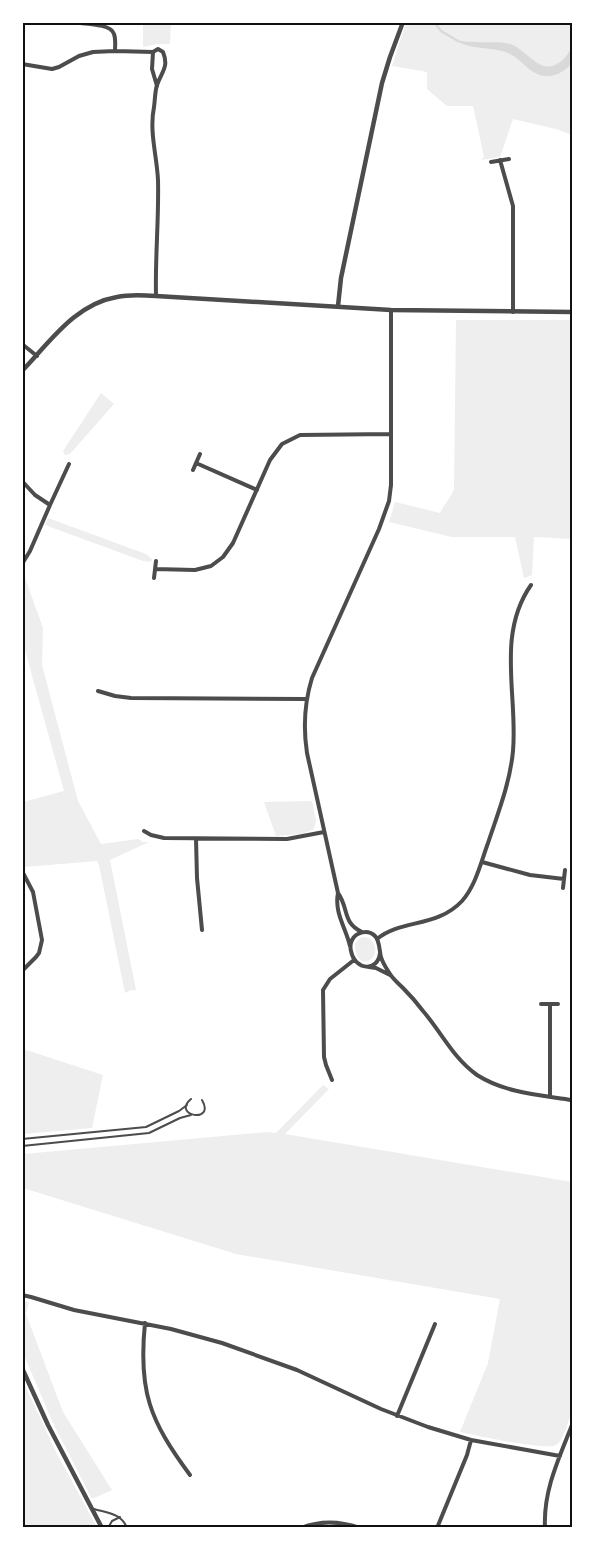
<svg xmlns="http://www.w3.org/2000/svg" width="595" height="1550" font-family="Jost,sans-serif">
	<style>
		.green { fill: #eee }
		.water { fill: #d9d9d9 }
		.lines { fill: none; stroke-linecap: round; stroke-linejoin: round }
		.stream { stroke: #d9d9d9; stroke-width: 2.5 }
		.service { stroke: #4c4c4c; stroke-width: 2 }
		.minor { stroke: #4c4c4c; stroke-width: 4 }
		.tertiary { stroke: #4c4c4c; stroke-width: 4.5 }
		.neatline { fill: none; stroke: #111; stroke-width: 2 }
	</style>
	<rect width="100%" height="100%" fill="#fff"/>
	<path class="green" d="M143,23H171L170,44H157L143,47Z
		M406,23H572V135L556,129L513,119L500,157L481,160L484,157L473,106H447L427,89V72L392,66Z
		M456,320H572V539L534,537L532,575L524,578L515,537H452L389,522L395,502L440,513C444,504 451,498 454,489Z
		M101,393L114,404L70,454L65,455L63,451Z
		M48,518L146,554L152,559L151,562L143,561L45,525Z
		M24,575L43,628L42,665L78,801L101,844L138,839L143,842H149L110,860L136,990H131L125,993L99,865L97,861L24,867L23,864V802L64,791L23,643L22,577Z
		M312,801L316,821L314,829L302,834L276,836L264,802Z
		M362,937L369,938C389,956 355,977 355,944L358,940Z
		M23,1049L103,1075L92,1128L23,1134Z
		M323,1085L329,1089L285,1134L572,1182V1411C569,1419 563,1442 556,1445C545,1451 475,1435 460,1432L488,1363L500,1299L236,1254L23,1188V1154L267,1132L276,1133Z
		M22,1301L29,1302L26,1314L63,1412L112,1490L92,1499L53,1423L23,1353Z
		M23,1381L57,1454L97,1527H23Z"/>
	<path class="water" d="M455,40C462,41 468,42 475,42C487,43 498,41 510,44C528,50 540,77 560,62C565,59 569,52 572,47V63C565,71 556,77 545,76C530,75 522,59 508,53C490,46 473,51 455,40Z"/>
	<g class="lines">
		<path class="stream" d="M434,22L441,31L458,41"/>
		<path class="service" d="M191,1099C171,1116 216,1124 202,1100
			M22,1139L146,1127L179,1111L187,1105
			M22,1146L149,1133L180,1118L191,1115
			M94,1509C107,1513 121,1513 127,1528
			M108,1528L112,1521L120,1517"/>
		<path class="minor" d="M72,22C82,24 111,23 114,34C116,39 115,45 115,51
			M22,64L52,69L59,67L79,56L93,52L115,51L153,52
			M500,160L513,206V312
			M491,162L509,159
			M156,296C155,257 159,219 158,180C157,156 149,132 154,107C155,100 155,91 157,85C162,71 169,67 163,52L158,49L153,52L152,69L157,86
			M22,344L37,356
			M196,463L257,490
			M193,470L200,454
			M22,481L35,495L50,505L30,551L22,564
			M50,505L69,464
			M155,569L195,570L211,566L223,557L233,543L270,460L282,444L300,435L391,434
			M154,578L156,561
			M98,691L115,696L131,698L306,699
			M144,831L151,835L164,838L287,839L324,832
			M196,839L197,878L202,930
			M482,862L530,875L564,879
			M22,871L33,892L42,940L39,953L36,957L22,971
			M563,888L565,870
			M338,893C349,908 342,923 362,932
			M377,939C401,919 437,928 462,901C476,885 481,862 488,843C498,813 510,783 513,751C518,696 496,635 531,585
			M350,946C346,928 334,913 338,893L307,753C303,727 304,704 312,678L379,529L389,501L391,485V310
			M380,953C378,972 355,971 351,951C350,947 350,944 352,940C356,932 368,929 375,936C380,941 379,950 381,957C383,964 387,969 390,974C393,979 399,984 403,988C410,995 417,1003 423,1011C442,1033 453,1058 477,1075C505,1093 540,1095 572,1100
			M369,967L376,968L390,975
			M541,1004H558
			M550,1004V1096
			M332,1080L326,1065L324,1057L323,990L330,979L354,960
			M22,1295L31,1297L74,1310L171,1329L222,1343L297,1370L381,1409L428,1427L471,1440L560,1456
			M145,1323C138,1391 150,1421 190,1475
			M397,1416L435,1324
			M301,1528C321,1520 340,1521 360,1528
			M437,1528L467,1455L471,1440
			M545,1528C543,1491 559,1458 572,1425"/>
		<path class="tertiary" d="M338,306L341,278L382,83L390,57L403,22
			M22,371C50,342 75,304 117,297C130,294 143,295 156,296L391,310L572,312
			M22,1368L48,1425L102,1528"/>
	</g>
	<rect width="595" height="1550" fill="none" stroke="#ffffff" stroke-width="48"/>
	<rect x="24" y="24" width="547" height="1502" class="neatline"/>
</svg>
